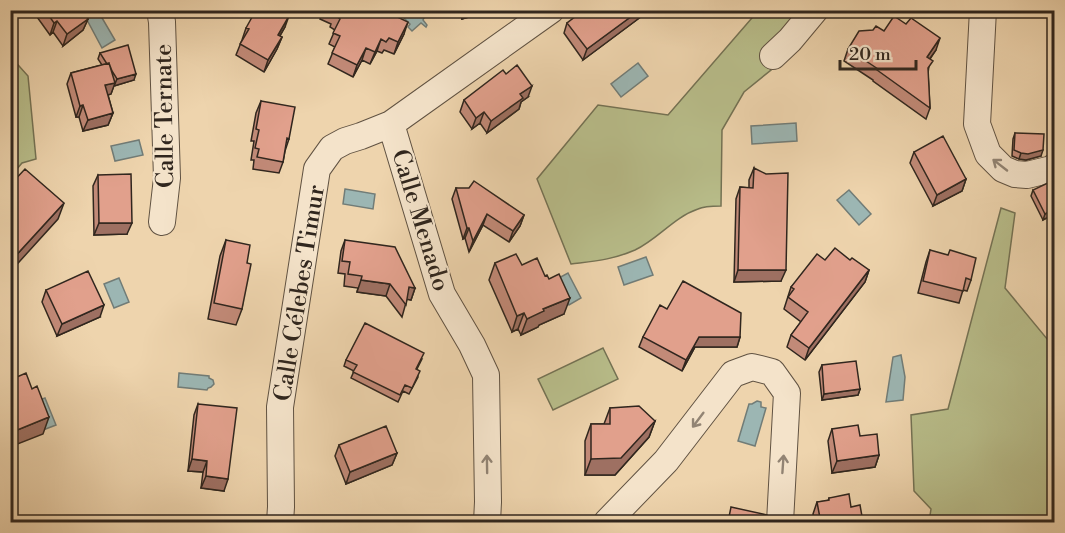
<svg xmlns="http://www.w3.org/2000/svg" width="1065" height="533" font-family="'Libre Bodoni',serif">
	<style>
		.green { fill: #b8bd8a; stroke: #747254; stroke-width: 1.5 }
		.water { fill: #9cb6b3; stroke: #717c77; stroke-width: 1.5 }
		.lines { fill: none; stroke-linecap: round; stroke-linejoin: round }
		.minor-casing { stroke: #605242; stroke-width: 28 }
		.minor { stroke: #f4e3ca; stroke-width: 26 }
		.wall { fill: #c28a78; stroke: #30261e; stroke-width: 1.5 }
		.shaded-wall { fill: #9e7062; stroke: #30261e; stroke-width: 1.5 }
		.building { fill: #e1a08c; stroke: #30261e; stroke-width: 1.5 }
		.oneway { stroke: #928474 }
		.labels { text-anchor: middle; stroke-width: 4.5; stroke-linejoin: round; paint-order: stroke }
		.street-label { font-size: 24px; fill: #30261e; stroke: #f4e3ca }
	</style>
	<rect width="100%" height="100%" fill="#eed4ad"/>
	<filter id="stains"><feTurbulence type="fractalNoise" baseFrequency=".00333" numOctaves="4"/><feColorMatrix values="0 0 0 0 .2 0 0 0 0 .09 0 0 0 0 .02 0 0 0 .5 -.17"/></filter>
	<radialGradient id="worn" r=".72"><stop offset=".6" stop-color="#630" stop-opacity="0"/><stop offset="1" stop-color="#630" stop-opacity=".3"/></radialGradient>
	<path class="green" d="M758,11H804L764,60L771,70L744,92L722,130L721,206C713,206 704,206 698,209C674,217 658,239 635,250C612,260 595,261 571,264L537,179L598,105L668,115Z
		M11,57L28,76L36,159L22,163L11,176Z
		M1001,208L1015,213L1005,288L1048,340L1054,360V522H929L931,509L914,491L911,415L948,409Z
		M603,348L618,379L553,410L538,379Z"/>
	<path class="water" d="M98,11L115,40L102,48L86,18Z
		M397,11H416L424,18L423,20L427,25L426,27L421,23L412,31L408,27L410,24Z
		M638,63L648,76L621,97L611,84Z
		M796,123L797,141L752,144L751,126Z
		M139,140L143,155L115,161L111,146Z
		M345,189L375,194L373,209L343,204Z
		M849,190L871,214L859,225L837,200Z
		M646,257L653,275L624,285L618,267Z
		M568,273L581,298L569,305L555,280Z
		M119,278L129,302L114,308L104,284Z
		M901,355L905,377L903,400L886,402L893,357Z
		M179,373L209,376V378L213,380L214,384L211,387L208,388L207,390L178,387Z
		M45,398L56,425L43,430L32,403Z
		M757,401L761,402V407L766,408L755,446L738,441L749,404H752Z"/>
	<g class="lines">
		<g class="minor-casing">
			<path id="minor" d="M160,10L162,22L167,178L162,222
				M983,10L977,124L988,154L1003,169L1015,174L1027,175L1052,169L1054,167
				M773,56L790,40L815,10
				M391,124L442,294L472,345L486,375L488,502L487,522
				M280,522L281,507L280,407L317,169L332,148L345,141L361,136L391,124L551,10
				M607,522L666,461L733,374L752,367L772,372L787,393L780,522"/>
		</g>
		<use href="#minor" class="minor"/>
	</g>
	<path class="wall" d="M32,10H82L88,19L83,30L63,46L53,32L50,35Z
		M323,10H376L404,34L394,54L384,50L382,53L377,51L370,64L362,60L353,77L328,64L335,47L329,44L335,30L330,27L331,24L320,19Z
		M460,10H484L483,13L462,19Z
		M650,10L583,60L564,33L567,23Z
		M285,27L280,36L282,37L277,49L264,72L236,55L242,40L246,28Z
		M884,31L936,50L930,59L928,73L930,108L926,119L873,81V80L844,61L848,49Z
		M100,53L134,80L114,86V85L111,94L108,95L113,113L108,125L83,131L79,117H76L67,84L71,73L102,65L98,59Z
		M1054,72V87L1050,85Z
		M528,97L521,102L519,109L487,133L480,123L472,129L460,112L464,100Z
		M261,101L289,139L285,151L283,162L279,173L253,169L254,160H251L254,141H251L256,113Z
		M1015,133L1041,156L1026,160L1019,159L1012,156L1013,139Z
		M914,152L966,179L962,191L933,206L910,163Z
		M754,168L781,281L734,282L736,199L740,187L749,188V180Z
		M98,175L127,234L94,235L93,186Z
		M456,188L524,215L520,226L509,242L483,225L469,252L465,238L463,239L452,199Z
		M1033,190L1054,214L1043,220L1031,196Z
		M226,240L247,263L242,309L236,325L208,319L220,256Z
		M345,240L415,288L411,300L407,299L402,317L386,296L357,292L358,288L344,286L345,274L338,273L341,251Z
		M930,250L971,280L967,291L963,290L959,303L918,293L926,262Z
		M825,260L869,270L865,282L805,360L787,347L791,335L801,322L784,309L791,287Z
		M495,263L545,276L564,314L539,325L538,327L521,335L518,329L512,332L489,280Z
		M1054,270V287L1048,280L1050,274Z
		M46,290L100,317L57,336L42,302Z
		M667,309L740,337L737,347H695L682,371L639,347L643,337Z
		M422,359L417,369L418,377L409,394L403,391L398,402L351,378L354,371L344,366L346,360Z
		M822,365L860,389L858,395L822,400L819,372Z
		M198,404L224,491L201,488L203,472L188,471L194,415Z
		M610,408L655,421L649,437L615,475H585V441L591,424H604Z
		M832,429L860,436L879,455L875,467L832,473L828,441Z
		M339,445L397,453L392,465L346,484L335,456Z
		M829,498L851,507L863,522H815L813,514L817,502L828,501Z"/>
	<path class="shaded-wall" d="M472,10H484L483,13L462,19L464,13Z
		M640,10H650L583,60L587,49Z
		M289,16L285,27L273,47L278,35Z
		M88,19L83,30L63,46L67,34Z
		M57,21L53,32L50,35L54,23Z
		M408,22L404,34L394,54L398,42Z
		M282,37L277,49L264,72L268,60Z
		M940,38L936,50L923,68L927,57Z
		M381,39L377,51L370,64L375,52Z
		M366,48L362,60L353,77L357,65Z
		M136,74L134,80L114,86L117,79Z
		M115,83L111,94L101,97L105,85Z
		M532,86L528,97L521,102L519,109L487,133L491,121L520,94Z
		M83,105L79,117H76L80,106Z
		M484,112L480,123L472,129L476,118Z
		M113,113L108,125L83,131L88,120Z
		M1043,150L1041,156L1026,160L1019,159L1021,153Z
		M966,179L962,191L933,206L937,195Z
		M64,203L58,219L10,272V262Z
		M1054,209V214L1043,220L1045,214Z
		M487,214L483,225L469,252L473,241Z
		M524,215L520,226L509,242L513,231Z
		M99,223H132L127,234L94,235Z
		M467,228H469L465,238L463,239Z
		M738,270H786L781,281L734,282Z
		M869,270L865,282L805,360L809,348Z
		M361,280L390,284L386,296L357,292Z
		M409,287L415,288L411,300L405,299Z
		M570,298L564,314L539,325L538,327L521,335L527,319L543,309Z
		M104,305L100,317L57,336L62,324Z
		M524,313L518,329L512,332L517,316Z
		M699,337H740L737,347H695L682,371L686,360Z
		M860,389L858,395L822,400L824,394Z
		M49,417L43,434L10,447V433Z
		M655,421L649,437L615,475H585L591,459Z
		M397,453L392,465L346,484L350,472Z
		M879,455L875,467L832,473L837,461Z
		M192,459L207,461L203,472L188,471Z
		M206,476L228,479L224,491L201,488Z"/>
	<path class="building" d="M45,10H82L88,19L67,34L57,21L54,23Z
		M256,10H280L289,16L278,35L282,37L268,60L240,44L249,29L246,28Z
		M331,10H376L383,14L385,11L408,22L398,42L389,38L386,42L381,39L375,52L366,48L357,65L332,53L340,36L333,33L340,19L335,15L336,13Z
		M584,10H640L587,49L567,23Z
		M894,16L906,24L911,18L940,38L927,57L933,61L928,68L930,108L877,70L878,69L848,49L859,31L873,30L876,26L884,31Z
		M128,45L136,74L117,79L112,71L109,63L107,64L100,53Z
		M109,63L115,83L105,85L113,113L88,120L83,105L80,106L71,73Z
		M517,65L532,86L520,94L523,98L491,121L484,112L476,118L464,100L503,70L506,74Z
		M261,101L295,107L289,139L287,138L283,162L257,157L259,149L255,148L259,130L256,129Z
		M1015,133L1044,134L1043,150L1028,154L1021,153L1014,150Z
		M943,136L966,179L937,195L914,152Z
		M754,168L766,174L788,173L786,270H738L740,187L753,188Z
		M25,169L64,203L10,262V185Z
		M131,174L132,223H99L98,175Z
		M1054,180V209L1045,214L1033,190Z
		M474,181L524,215L513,231L487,214L473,241L469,228H467L456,188H469Z
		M226,240L250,245L247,263L251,264L242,309L214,303Z
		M345,240L395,247L415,288L409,287L406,305L390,284L361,280L362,276L348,274L350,262L342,261Z
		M835,248L850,260L852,258L869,270L809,348L791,335L808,312L788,297L794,289L791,287L817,254L825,260Z
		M930,250L948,255L950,250L976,258L971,280L966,278L963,291L923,281Z
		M516,254L522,265L537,258L545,276L547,275L549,279L559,274L570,298L543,309L544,311L527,319L524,313L517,316L495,263Z
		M1054,270V279L1050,274Z
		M88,271L104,305L62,324L46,290Z
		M683,281L741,313L740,337H699L686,360L643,337L660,305L667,309Z
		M365,323L424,353L416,369L420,371L412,388L405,385L400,395L353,372L357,365L346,360Z
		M856,361L860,389L824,394L822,365Z
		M26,373L32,389L37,386L49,417L10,433V380Z
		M198,404L237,408L228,479L206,476L207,461L192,459Z
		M639,406L655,421L621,458L591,459V424H610V408Z
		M858,425L860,436L877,434L879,455L837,461L832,429Z
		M386,426L397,453L350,472L339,445Z
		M849,494L851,507L860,505L863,522H817V518H820L817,502L829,500V498Z
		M731,507L767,515L766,522H728Z"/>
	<defs><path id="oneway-shaft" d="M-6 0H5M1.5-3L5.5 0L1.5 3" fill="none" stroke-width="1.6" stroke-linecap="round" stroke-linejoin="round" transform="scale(1.5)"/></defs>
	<g class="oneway">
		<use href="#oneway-shaft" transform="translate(1000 165) rotate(-142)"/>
		<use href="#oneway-shaft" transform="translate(698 420) rotate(127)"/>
		<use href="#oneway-shaft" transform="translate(487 464) rotate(-91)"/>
		<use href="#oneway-shaft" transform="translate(783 464) rotate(-86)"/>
	</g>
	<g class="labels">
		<g class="street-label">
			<text transform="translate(164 116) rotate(-91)" y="8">Calle Ternate</text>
			<text transform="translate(421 220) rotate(73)" y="8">Calle Menado</text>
			<text transform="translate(299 293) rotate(-81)" y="8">Calle Célebes Timur</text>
		</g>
	</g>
	<rect width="1065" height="533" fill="none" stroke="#eed4ad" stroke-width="36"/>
	<rect x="12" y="12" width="1041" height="509" fill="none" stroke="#30261e" stroke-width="3"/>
	<rect x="18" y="18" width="1029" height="497" fill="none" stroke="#30261e" stroke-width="1.5"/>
	<path d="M840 60v9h76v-9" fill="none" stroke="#30261e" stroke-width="3"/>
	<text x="849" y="60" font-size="18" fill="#30261e" stroke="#f4e3ca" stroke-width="4.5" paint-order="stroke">20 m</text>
	<rect width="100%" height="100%" filter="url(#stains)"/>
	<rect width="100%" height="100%" fill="url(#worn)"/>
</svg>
